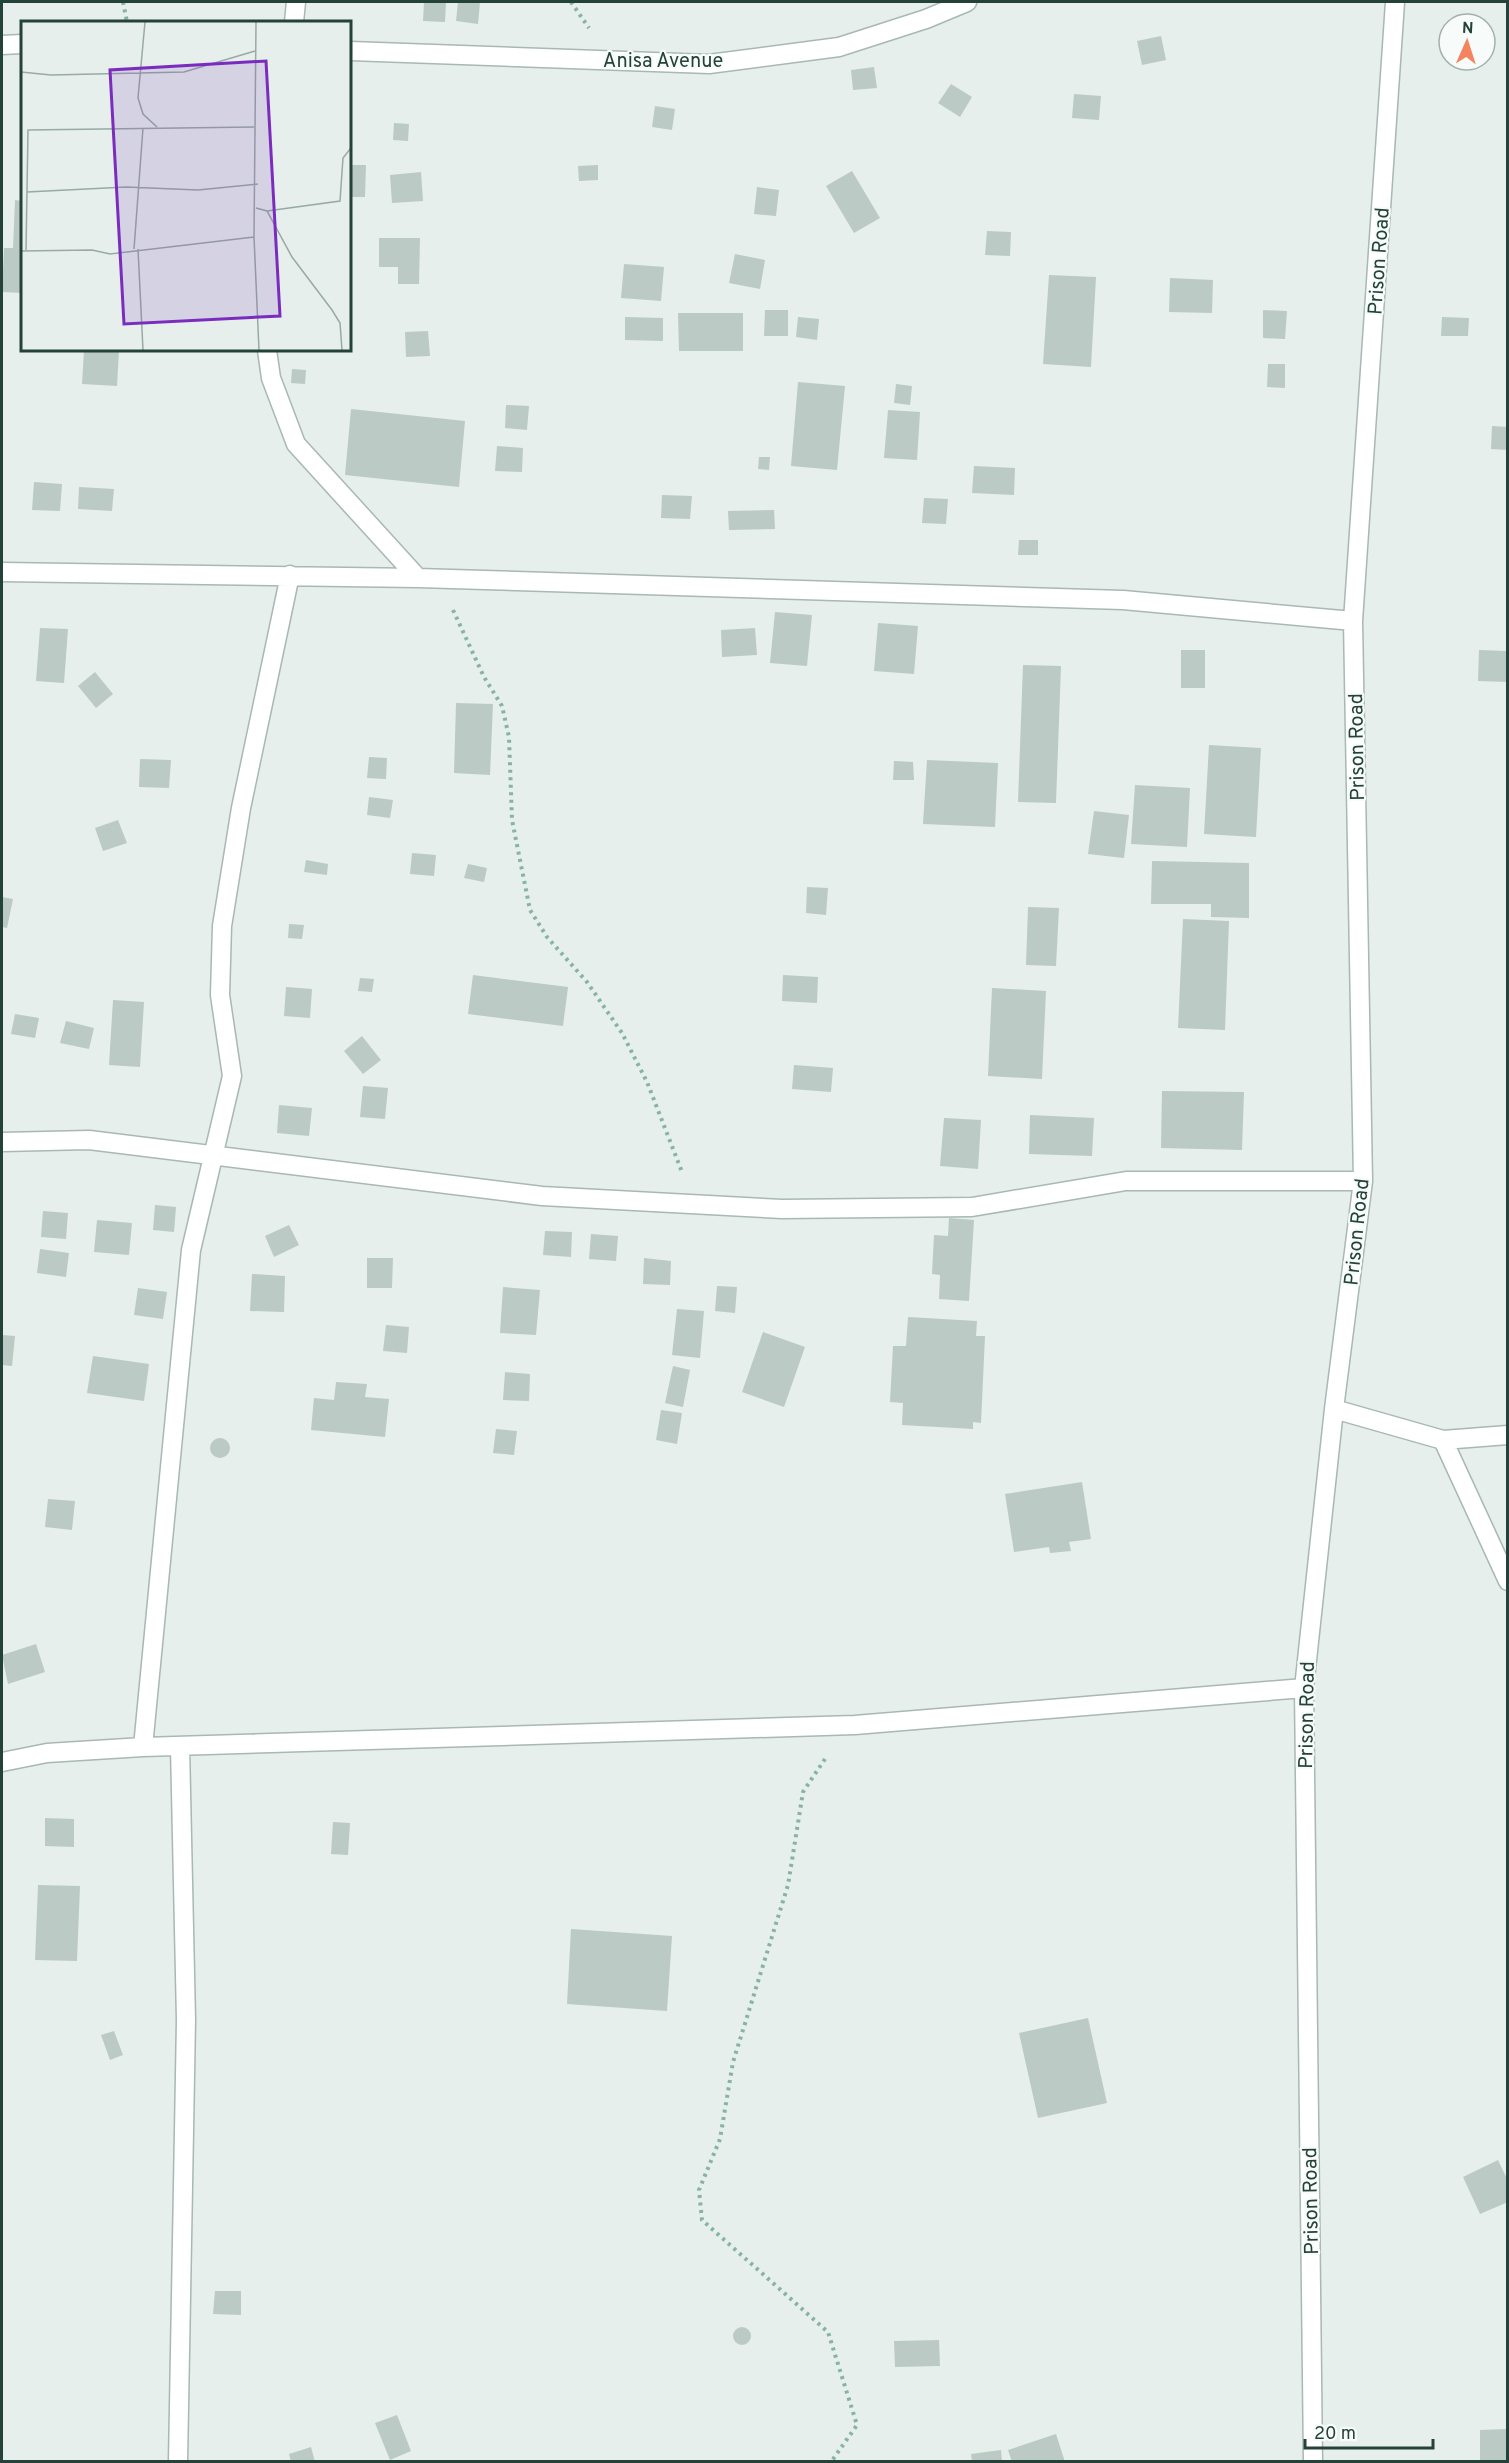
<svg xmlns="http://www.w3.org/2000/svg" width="1509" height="2463" font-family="Overpass,sans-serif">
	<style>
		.building { fill: #bbcac4 }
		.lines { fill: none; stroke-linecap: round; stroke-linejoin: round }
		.minor-casing { stroke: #a8b8b2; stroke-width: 21 }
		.path { stroke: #86b3a5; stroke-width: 4; stroke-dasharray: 3 4.5; stroke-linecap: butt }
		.minor { stroke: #fff; stroke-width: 18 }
		.labels { text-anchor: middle; stroke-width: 4.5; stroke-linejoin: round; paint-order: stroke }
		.street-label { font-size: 20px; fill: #24423a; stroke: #f7fbf9 }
		.inset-road { fill: none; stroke: #98aaa4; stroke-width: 1.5 }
		.view { fill: #7b2cbf; fill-opacity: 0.15; stroke: #7b2cbf; stroke-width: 3 }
		.inset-edge { fill: none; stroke: #24423a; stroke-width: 3 }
	</style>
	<rect width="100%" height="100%" fill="#e6efeb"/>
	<path class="building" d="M424,2H446L445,22L423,21Z
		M458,2H480L478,24L456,21Z
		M1161,36L1166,60L1142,65L1137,41Z
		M874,67L877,88L853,90L851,70Z
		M951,84L972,97L960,117L938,103Z
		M1074,94L1101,96L1099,120L1072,118Z
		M655,106L675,109L672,130L652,127Z
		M394,123L409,124L408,141L393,140Z
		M350,165H366L365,197H350Z
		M598,165V180L579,181L578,166Z
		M852,171L880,218L854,233L826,186Z
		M421,172L423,201L392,203L390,175Z
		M757,187L779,190L776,216L754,214Z
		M15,200L22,201V293L2,292L4,248H13Z
		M987,231L1011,232L1010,256L985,255Z
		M379,238H420L419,284H398V267H379Z
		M735,254L765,260L760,289L729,283Z
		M624,264L664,267L661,301L621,298Z
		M1049,275L1096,277L1091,367L1043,364Z
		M1170,278L1213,280L1212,313L1169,312Z
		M765,310H788V336H764Z
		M1263,310L1287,311L1285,339L1263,338Z
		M678,313H743V351H679Z
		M625,317L663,318V341L625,340Z
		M798,317L819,319L817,340L796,337Z
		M1442,317L1469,318L1468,336H1441Z
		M428,331L430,356L406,357L405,332Z
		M84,350H119L117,386L82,384Z
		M1268,364H1285V388L1267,387Z
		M292,369L306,370L305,384L291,383Z
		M798,382L845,386L837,470L791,466Z
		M896,384L912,386L910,405L894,403Z
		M506,405L529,406L527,430L505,428Z
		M351,409L465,421L459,487L345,475Z
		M888,410L920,412L917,460L884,458Z
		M1492,426L1508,427V450L1491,449Z
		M497,446L523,448L522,472L495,471Z
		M759,457H770L769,470L758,469Z
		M974,466L1015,468L1014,495L972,493Z
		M34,482L62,484L60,511L32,510Z
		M79,487L114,489L112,511L78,509Z
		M662,495L692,496L690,519L661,518Z
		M924,498L948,499L946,524L922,523Z
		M774,510L775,529L729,530L728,511Z
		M1019,540H1038V555H1018Z
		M775,612L812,615L807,666L770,663Z
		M878,623L918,626L914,674L874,671Z
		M40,628L68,629L64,683L36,681Z
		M755,628L757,655L722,657L721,630Z
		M1181,650H1205V688H1181Z
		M1479,650L1508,651V682L1478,681Z
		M1023,665L1061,666L1056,803L1018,802Z
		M95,672L113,694L96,708L78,686Z
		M456,703L493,704L490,775L454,773Z
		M1209,745L1261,748L1256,837L1204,834Z
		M369,757L387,758L386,779L367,778Z
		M140,759L171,760L169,788L139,787Z
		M927,760L998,763L995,827L923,824Z
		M894,761L913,762L914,780H893Z
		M1135,785L1190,788L1187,847L1131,844Z
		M369,797L393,800L390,818L367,815Z
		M1094,811L1129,815L1124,858L1088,854Z
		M118,820L127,843L103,851L95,828Z
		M412,853L436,855L434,876L410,874Z
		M306,860L328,864L327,875L304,872Z
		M1152,861L1249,863V918L1211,917V904H1151Z
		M468,864L487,868L484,882L464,878Z
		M807,887L828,888L826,915L806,913Z
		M2,897L13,899L7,928L2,927Z
		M1028,907L1059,908L1056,966L1026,965Z
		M1183,919L1229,921L1225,1030L1178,1028Z
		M289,924L304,925L302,939L288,938Z
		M473,975L568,987L563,1026L468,1014Z
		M783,975L818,977L817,1003L782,1001Z
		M360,978L374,979L372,992L358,991Z
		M286,987L312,989L310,1018L284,1016Z
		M992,988L1046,991L1042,1079L988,1076Z
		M113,1000L144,1002L140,1067L109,1065Z
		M15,1014L39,1018L35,1038L11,1034Z
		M66,1021L94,1028L89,1049L60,1043Z
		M362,1036L381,1060L363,1074L344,1051Z
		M794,1065L833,1068L831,1092L792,1089Z
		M363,1086L388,1088L385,1119L360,1117Z
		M1162,1091L1244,1092L1242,1150L1161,1148Z
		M279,1105L312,1108L309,1136L277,1133Z
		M1030,1115L1094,1118L1092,1156L1029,1154Z
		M944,1118L981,1120L978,1169L940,1166Z
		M155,1205L176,1207L174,1232L153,1230Z
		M43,1211L68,1213L66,1239L41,1237Z
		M949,1218L974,1220L969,1301L939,1299L940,1275L932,1274L934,1235L948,1236Z
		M97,1220L132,1223L129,1255L94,1252Z
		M289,1225L299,1245L274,1257L265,1236Z
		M545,1231L572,1232L571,1257L543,1255Z
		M591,1234L618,1236L616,1261L589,1259Z
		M40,1249L69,1253L66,1277L37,1273Z
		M367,1258H393L392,1288H367Z
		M644,1258L671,1261L670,1285L643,1284Z
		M252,1274L285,1276L284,1312L250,1311Z
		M717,1286L737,1287L735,1313L715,1311Z
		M503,1287L540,1290L536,1335L500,1333Z
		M138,1288L167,1292L163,1319L134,1315Z
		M677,1309L704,1311L700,1358L672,1355Z
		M908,1317L977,1321L976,1336H985L981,1423L973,1422V1429L902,1425L903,1403L890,1402L893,1346H906Z
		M386,1325L409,1327L407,1353L383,1351Z
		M763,1332L805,1347L784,1407L742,1392Z
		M2,1335L15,1336L12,1366L2,1365Z
		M93,1356L149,1364L144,1401L87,1393Z
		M673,1366L690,1370L683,1407L665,1403Z
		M505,1372L530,1374L529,1401L503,1400Z
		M336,1382L367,1384L365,1397L389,1399L385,1437L311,1430L314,1398L334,1400Z
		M661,1410L682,1413L677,1444L656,1440Z
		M496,1429L517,1431L514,1455L493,1453Z
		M210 1448a10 10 0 1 1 20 0a10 10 0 1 1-20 0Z
		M1082,1482L1091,1539L1069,1542L1071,1551L1050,1553L1049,1547L1014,1552L1005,1494Z
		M48,1499L75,1501L72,1530L45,1527Z
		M36,1644L45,1672L8,1684L2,1655Z
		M45,1818L74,1819V1847L45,1846Z
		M333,1822L350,1823L348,1855L331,1854Z
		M38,1885L80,1886L77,1961L35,1960Z
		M571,1929L672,1936L667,2011L567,2004Z
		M1088,2018L1107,2103L1038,2118L1019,2033Z
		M114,2031L123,2055L110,2060L101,2035Z
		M1498,2160L1508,2181V2202L1480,2214L1463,2177Z
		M215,2291H241V2315L213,2314Z
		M733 2336a9 9 0 1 1 18 0a9 9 0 1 1-18 0Z
		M939,2340L940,2366L895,2367L894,2341Z
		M397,2415L411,2451L390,2460L375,2423Z
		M1508,2429V2462H1480V2430Z
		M1056,2434L1065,2462H1012L1008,2450Z
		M311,2447L315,2462H291L289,2454Z
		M1001,2450L1002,2462H972L971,2454Z"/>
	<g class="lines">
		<g class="minor-casing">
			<path id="minor" d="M294,22L296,2
				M2,45L22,44
				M350,51L709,64L839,47L926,19L967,2
				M267,350L271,378L296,444L418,578
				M2,572L418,578L1123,600L1353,621
				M2,1142L89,1140L542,1196L782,1209L972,1207L1126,1181H1363
				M1334,1409L1443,1440L1508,1581
				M1443,1440L1508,1435
				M143,1747L191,1250L232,1076L220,995L222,926L241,808L290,575
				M2,1762L47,1753L143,1747L855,1725L1304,1688
				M178,2462L186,2020L180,1746
				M1313,2462L1304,1688L1334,1409L1363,1181L1353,621L1395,2"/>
		</g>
		<path class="path" d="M123,2L127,22
			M571,2L589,28
			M453,610L484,677L502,706L509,737L512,820L530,910L547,937L587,982L622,1033L647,1082L682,1172
			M825,1759L803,1792L788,1885L733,2062L720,2139L699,2190L702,2220L828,2332L857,2425L831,2462"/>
		<use href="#minor" class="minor"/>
	</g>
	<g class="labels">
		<g class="street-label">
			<text x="663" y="67">Anisa Avenue</text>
			<text transform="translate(1378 261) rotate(-86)" y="7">Prison Road</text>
			<text transform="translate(1356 747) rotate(-91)" y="7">Prison Road</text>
			<text transform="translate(1356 1232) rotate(-84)" y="7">Prison Road</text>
			<text transform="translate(1306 1715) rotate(-89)" y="7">Prison Road</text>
			<text transform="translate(1310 2201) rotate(-91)" y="7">Prison Road</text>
		</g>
	</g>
	<g transform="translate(21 21)">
		<rect width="330" height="330" fill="#e6efeb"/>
		<path class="inset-road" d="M124,1L117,77L122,93L136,106M235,1L233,216L238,329M0,51L30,54L163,51L234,30M6,171L105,166L177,169L237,163M235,187L246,190L271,236L311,289L319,302L321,329M246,190L319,180L322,137L330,127M113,228L122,107M117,228L122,329M5,229L7,109L233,106M0,230L71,229L89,233L233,216"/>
		<path class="view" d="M245,40L259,295L103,303L89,49Z"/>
		<rect width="330" height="330" class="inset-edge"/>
	</g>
	<rect width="1509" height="2463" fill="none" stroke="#24423a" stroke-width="6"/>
	<g transform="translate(1467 42) rotate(3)"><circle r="28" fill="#f7fbf9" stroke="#a3b1ad" stroke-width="1.5"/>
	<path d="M0-4.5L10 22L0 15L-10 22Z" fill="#f4845f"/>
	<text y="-9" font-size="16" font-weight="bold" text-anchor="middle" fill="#24423a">N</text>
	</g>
	<path d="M1305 2439v9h128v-9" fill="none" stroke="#24423a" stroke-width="3"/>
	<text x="1314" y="2439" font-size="18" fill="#24423a" stroke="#f7fbf9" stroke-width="4.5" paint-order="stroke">20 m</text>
</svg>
